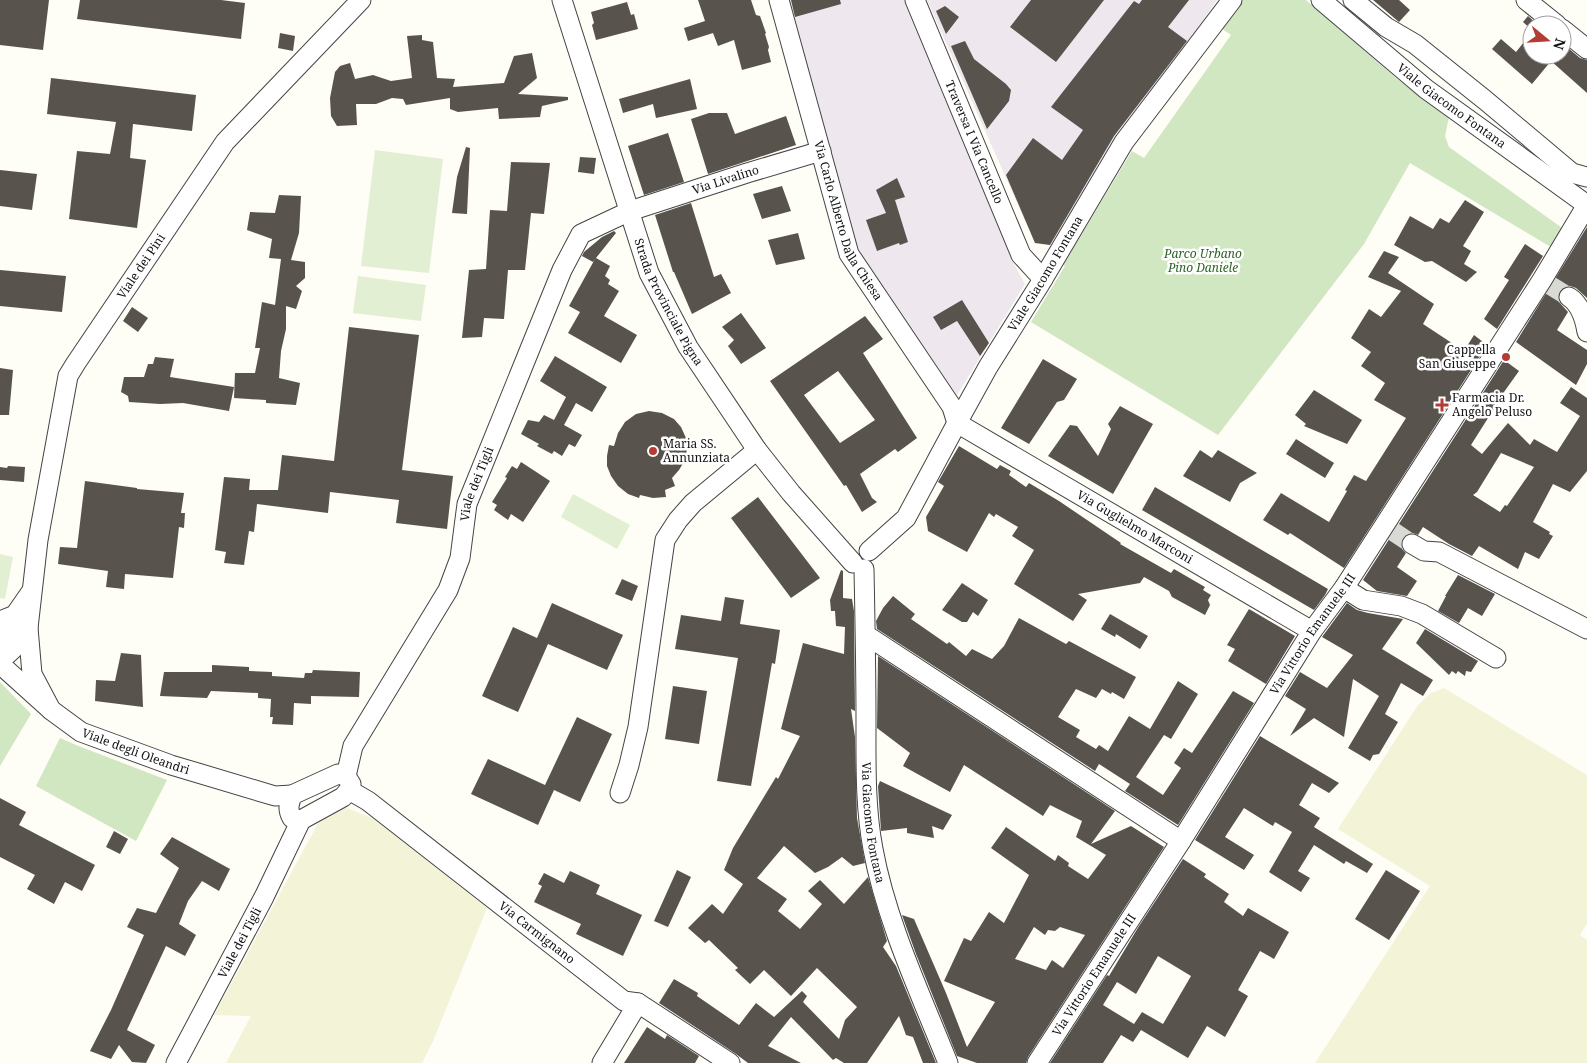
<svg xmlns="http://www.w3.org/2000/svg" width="1587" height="1063" font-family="'Noto Serif',serif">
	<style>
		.industrial { fill: #eee7ee }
		.farmland { fill: #f3f3d7 }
		.green { fill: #d1e7c1 }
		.pitch { fill: #e2efd2 }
		.building { fill: #59534e; fill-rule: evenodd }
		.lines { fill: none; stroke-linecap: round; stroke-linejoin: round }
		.street-tunnel { stroke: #dadad4; stroke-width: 19; stroke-dasharray: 19 9; stroke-linecap: butt }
		.street-casing { stroke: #444; stroke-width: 21 }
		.street { stroke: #fff; stroke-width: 19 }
		.poi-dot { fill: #b53b35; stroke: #fff; stroke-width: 2 }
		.labels { text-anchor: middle; stroke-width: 5; stroke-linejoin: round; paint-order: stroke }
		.street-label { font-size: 12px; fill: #111; stroke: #fff }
		.park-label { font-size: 12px; font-style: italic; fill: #2d6426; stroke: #fff }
		.poi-label { font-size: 12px; fill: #111; stroke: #fff; text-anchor: start }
	</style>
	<rect width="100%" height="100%" fill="#fefdf6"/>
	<path class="industrial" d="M786,0H907L1014,264L1025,284L957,395L858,249Z
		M927,0H1217L1188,42L1131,119L1050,245L1035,243Z"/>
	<path class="farmland" d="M1444,688L1587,775V923L1580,935L1587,940V1063H1315L1430,886L1338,829L1418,705L1431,693Z
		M345,807L374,819L487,908L433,1041L422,1063H226L251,1016L214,1015L321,818Z"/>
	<path class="green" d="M1243,0H1306L1397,79L1449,117L1445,136L1449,147L1565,230L1554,249L1410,163L1364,244L1218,435L1031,322L1065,266L1063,265L1132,151L1144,158L1231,35L1221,28Z
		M0,682L31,714L0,766Z
		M60,738L76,745L167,780L136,841L36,786Z"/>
	<path class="pitch" d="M375,150L443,159L429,273L361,266Z
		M358,276L426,285L421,321L353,313Z
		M573,494L630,525L617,549L561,517Z
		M0,554L13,557L5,599L0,598Z"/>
	<path class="building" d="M0,0H49L43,50L0,45Z
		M80,0H221L245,3L241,39L77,19Z
		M698,0H751L756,15L760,16L766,33L765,34L769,47L768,50L771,62L742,70L734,40L718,46L713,33L688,41L684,28L705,21Z
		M791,0H840L841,4L795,17Z
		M1031,0H1104L1056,62L1010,27Z
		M1142,0H1189L1168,27L1187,41L1114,136L1050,245L1035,243L1006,175L1033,138L1062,160L1083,130L1051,107L1134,1L1139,4Z
		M1373,0H1399L1410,10L1399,22Z
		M627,2L631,15L634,14L638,29L596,40L592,25L594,23L591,12Z
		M945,6L959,17L946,34L936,11Z
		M1528,16L1537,24L1532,25V30L1523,22Z
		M1532,32V55H1562V43L1580,58L1587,60V93L1551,61L1532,84L1492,49L1501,39L1516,52Z
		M280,33L295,36L293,51L278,48Z
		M422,35V40L433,42L437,78L455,79L453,87L504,83L514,56L532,53L537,78L518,94L568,97V100L542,106L540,117L499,119L498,108L458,112L450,109V98L406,105L403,99L392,98L376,104H356L357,125L337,126L331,116L330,98L335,72L340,66L350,63L355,79L373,75L391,81L412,78L407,36Z
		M965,41L974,59L1006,84L1011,90L1009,101L987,129L951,46Z
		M51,78L196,95L192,131L133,124L130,158L146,160L137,228L69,219L77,151L110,154L116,122L47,114Z
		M690,79L697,109L656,118L653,104L623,113L619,99Z
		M709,113H727L735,134L786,116L796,145L708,174L691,119Z
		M668,133L684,182L644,195L628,146Z
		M466,147L470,148L467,214L452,213L457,177Z
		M580,157L596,158L594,174L578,172Z
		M511,162L550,163L544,214L531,213L525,270H508L504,319L484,318L482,337L462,338L469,270L486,269L490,210L507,211Z
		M0,170L37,174L32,210L0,206Z
		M897,178L905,197L895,200L908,242L900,245L899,243L877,251L866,220L886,213L876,190Z
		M782,186L791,211L762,219L753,194Z
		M279,195L301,196L299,233L291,260L305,262V278L296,286L302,291L296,309L286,306V329L281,351L279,378L300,383L296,405L266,403V400L234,398L235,373H255L260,348H255L262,302L275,305L281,259L269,258L272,239L247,230L250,212L275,213Z
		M1465,200L1484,212L1463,246L1471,251L1464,264L1477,272L1466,282L1432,261L1425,262L1394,245L1410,216L1433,229L1440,218L1449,223Z
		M691,203L714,277L721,274L731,293L692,314L674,272H673L655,215Z
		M1587,227V298L1576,288L1570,286H1565L1560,290L1558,296L1559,302L1568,312L1557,330L1587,350V364L1576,385L1516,342Z
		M614,231L616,233L596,258L610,266L605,276L610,280L608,284L619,291L604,316L637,335L621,363L568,333L580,312L569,306L595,259L593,262L582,256L584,252L602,237Z
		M798,233L805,259L776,265L768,240Z
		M1525,244L1543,256L1497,329L1484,319L1509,280L1504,277Z
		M1384,251L1399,257L1388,273L1434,304L1423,324L1464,351L1474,335L1487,345L1344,568L1290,533L1288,535L1263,520L1281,493L1329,522L1347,491L1345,490L1354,475L1366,481L1406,418L1374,400L1385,383L1361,366L1371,352L1351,338L1369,309L1381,317L1401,291L1368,277Z
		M0,270L66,276L62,312L0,306Z
		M962,300L989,343L980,356L957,321L941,330L933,317Z
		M132,307L148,318L138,332L123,321Z
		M741,313L766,348L741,364L728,346L734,340L722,327Z
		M865,316L883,339L863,353L917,438L898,452L895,449L860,474L872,498L877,502L862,512L846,485L844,486L770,381ZM838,371L875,420L840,443L804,395Z
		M349,327L419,335L402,470L453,476L447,529L396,523L399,500L330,492L328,513L257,504L254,532L249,531L244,565L224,563L226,552L215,550L224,477L250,479L249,490H278L282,455L334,461Z
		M555,356L607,387L592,412L576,403L564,425L582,435L575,447L569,444L562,456L554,451L552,454L537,446L539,444L521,434L528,420L539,422L544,415L554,420L566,397L540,381Z
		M155,357L174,359L170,377L234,387L229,411L183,403L160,404L129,402L128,396L121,392L124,377H144L148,364H153Z
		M1043,359L1077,379L1064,400L1057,402L1029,444L1001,428Z
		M1504,360L1519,371L1494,406L1495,407L1471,445L1482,454L1508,423L1530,445L1534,439L1557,452L1580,416L1560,403L1571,387L1587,398V471L1570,492L1553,484L1533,522L1550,532L1549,534L1553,536L1539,559L1525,552L1518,569L1479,546L1472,556L1449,544L1423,527L1418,535L1413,533L1406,535L1402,539L1401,543L1402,549L1406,553L1397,567L1417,581L1407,596L1377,591L1363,580ZM1501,453L1534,467L1507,506L1505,505L1500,512L1473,495L1477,492Z
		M0,368L13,370L9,415H0Z
		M1314,390L1362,420L1347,444L1304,426L1306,424L1295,415Z
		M1120,406L1153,424L1113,494L1048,456L1070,425L1077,426L1098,456L1111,429L1108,424Z
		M649,411L662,413L674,419L681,427L686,438L687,449L685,460L679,470L672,478L675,486L665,490L666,497L653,498L640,495L639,498L628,494L618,486L611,476L607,466V456L609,445L614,446L618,433L625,422L636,414Z
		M1296,439L1334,463L1325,478L1286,454Z
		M959,446L997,469L1000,465L1011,471L1009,475L1026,487L1029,483L1059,501L1121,543L1120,544L1171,573L1174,569L1205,587L1203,590L1211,595L1208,600L1210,605L1205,615L1172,597L1169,591L1144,577L1140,583L1078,594L1087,600L1073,621L1014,584L1034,550L1012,536L1018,527L996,514L994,517L989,513L967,552L928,531L926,517L944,486L938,482Z
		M1200,450L1212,458L1218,450L1257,473L1240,483L1230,502L1183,476Z
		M521,462L550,481L523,522L511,514L508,520L494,510L497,505L492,502L507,478L505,477L512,466L517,469Z
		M8,466L25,467L24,482L0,480V467L7,468Z
		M85,481L137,488V489L184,493L181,513H185L184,528L179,527L173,578L125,574L124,589L106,587L108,571L58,564L60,547L77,548Z
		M1155,487L1328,589L1325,595L1314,610L1142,510Z
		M758,497L820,578L791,598L731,518Z
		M841,570L843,571V598L852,599L854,611L855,711L851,709L855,737L857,818L865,863L853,866L842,857L828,867L815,873L784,846L757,878L787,899L778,911L800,929L822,904L808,891L820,880L844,904L868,877L887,941L883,947L896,966L936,1063H923L913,1037L906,1035L899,1016L867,1063H844L836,1058L833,1060L791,1017L768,1046L801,1063H748L736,1054L659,1003L674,979L698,993L697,996L739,1025L756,1003L774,1017L802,991L807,996L803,1002L839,1039L845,1020L857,1007L817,968L791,996L764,970L750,984L735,970L738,968L709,940L705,943L688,928L712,904L723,914L743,884L724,870L733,848L776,777L778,779L800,736L781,729L803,643L844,654L845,627L836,626L835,611H831L830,600Z
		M1458,575L1495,594L1482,616L1468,608L1459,623L1438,611L1446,596H1445Z
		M622,579L638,586L632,601L615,594Z
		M962,583L988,600L978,616L973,612L967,622H962L942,610Z
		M893,596L915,614L911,619L947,644L949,642L966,656L972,649L992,659L1004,646L1019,618L1066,644L1069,641L1136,677L1124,699L1112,692L1111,694L1102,689L1096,698L1076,689L1058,717L1080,730L1076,737L1096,749L1099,745L1108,751L1129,716L1150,729L1178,681L1198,694L1171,739L1164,735L1136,777L1163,795L1181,768L1174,763L1184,748L1192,753L1233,691L1254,703L1178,825L1125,791L1130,784L1099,764L1095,771L877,629L876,621L883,608Z
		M725,597L744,600L740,624L780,630L775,664L772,663L751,786L717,781L738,658L675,649L681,615L721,621Z
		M552,603L623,635L607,670L548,644L518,712L482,696L513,627L537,638Z
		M1347,603L1357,610L1368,613L1403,619L1382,649L1433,680L1423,696L1401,683L1385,714L1398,722L1379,754L1373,755L1370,761L1348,748L1379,696L1353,679L1344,737L1314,718L1290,736L1306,709L1285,696L1300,672L1327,688L1353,655L1322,637Z
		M1249,609L1295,636L1266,684L1228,661L1235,649L1227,645Z
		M1110,614L1148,636L1140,649L1116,634L1115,637L1101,629Z
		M1425,629L1478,661L1471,672L1466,671L1465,676L1458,671L1456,674L1452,671L1449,675L1416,643Z
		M121,653L141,655L143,707L95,701L96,680L115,681Z
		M878,656L1115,811L1091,844L1131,826L1164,847L1028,1057L1026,1063H977L957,1056L916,954L902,915L914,919L946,993L967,1047L995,1002L944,981L964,938L971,941L989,912L1004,923L1029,875L991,848L1006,827L1055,861L1058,855L1069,863L1068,866L1088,879L1106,855L1076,837L1082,821L1050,805L1043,816L964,765L950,792L903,766L910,753L877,728ZM1034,927L1045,935L1048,930L1055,931L1060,927L1085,935L1063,968L1052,960L1046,970L1015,959Z
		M212,665L249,667V671L272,672V676L304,678L305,673H312L313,670L360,672L359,697L311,696V704L294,703L293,725L272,724L273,717H270L271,699L258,698V693L211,691L207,698L160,696L164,672H212Z
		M673,686L707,691L699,744L665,739Z
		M577,717L612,734L580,802L554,790L538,825L471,794L488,759L545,785Z
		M1260,736L1339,783L1329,793L1312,783L1299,805L1320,818L1314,827L1373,864L1367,873L1346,861L1344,864L1314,845L1298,871L1310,878L1301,892L1269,872L1292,832L1275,822L1273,826L1244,808L1225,837L1254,855L1244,870L1195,840Z
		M880,781L952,815L943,830L932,826L934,838L907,833V828L881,831L878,786Z
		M0,798L26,812L19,825L95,865L82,891L65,882L54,904L27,889L35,875L0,857Z
		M114,831L128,839L120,854L106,847Z
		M172,837L230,869L219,891L202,881L188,901L179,924L196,935L185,956L166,946L127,1030L155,1045L146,1063L132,1062L119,1045L111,1059L90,1051L111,1010L144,935L127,927L137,908L156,913L179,868L160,854Z
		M1183,859L1206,874L1204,877L1229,894L1224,902L1243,916L1248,908L1289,932L1274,959L1260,951L1238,990L1248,996L1225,1037L1207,1026L1188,1058L1141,1030L1133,1042L1121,1035L1103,1063H1050L1107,975L1109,976L1139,926ZM1158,956L1191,976L1163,1024L1142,1012L1134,1024L1103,1005L1117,982L1136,994Z
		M677,870L691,877L668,927L654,921Z
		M1386,870L1420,891L1389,940L1355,919Z
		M570,871L600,885L596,894L642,915L623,956L576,934L581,924L534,902L542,886L538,884L544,873L564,883Z
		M647,1027L665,1039L667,1035L699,1056L695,1063H624Z"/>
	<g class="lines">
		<path class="street-tunnel" d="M1548,284L1569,297
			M1391,530L1412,544"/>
		<g class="street-casing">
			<g id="street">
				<path id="s1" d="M562,0L649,273L688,347L757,450L791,493L853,563"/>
				<path id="s2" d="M779,0L849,254L952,407L957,423"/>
				<path id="s3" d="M915,0L1021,255L1043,279"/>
				<path id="s4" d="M1321,0L1426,89L1587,205"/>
				<path d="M1353,0L1386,27L1415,44L1485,100L1572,173L1587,177"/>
				<path d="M1526,0L1557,25"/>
				<path d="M1562,29L1587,49"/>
				<path d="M1569,297C1580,304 1585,320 1587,332"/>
				<path id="s5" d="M957,423L1312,631"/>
				<path d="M1412,544L1424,551L1439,552L1587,629"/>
				<path id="s6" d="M869,551L906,518L957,423L988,367L1040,284L1124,142L1232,0"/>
				<path id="s7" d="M864,569C865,620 866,670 866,721C866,763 865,807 873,849C886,921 921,995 948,1063"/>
				<path d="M1344,588L1363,600L1401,606L1422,614L1496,658"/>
				<path d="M0,621L15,615L31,592"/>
				<path d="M866,635L1181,841"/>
				<path d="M0,645L5,633L15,615"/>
				<path d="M0,661L13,649L28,628"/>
				<path id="s8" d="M0,664L51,710L81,732L171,765L275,796L292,795"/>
				<path id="s9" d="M51,710L32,674L28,628L38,540L68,376L76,363L225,142L361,0"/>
				<path d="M338,774L346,776L351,784L349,790L343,797L301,820L292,818C287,809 289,805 292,795Z"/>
				<path id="s10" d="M346,776L353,746L448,590L460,558L467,504L562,270L581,234L630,211L747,173L821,151"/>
				<path id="s11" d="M349,790L368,801L624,1001L638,1003L730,1063"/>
				<path d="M620,793L629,765L638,727L665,540L678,520L693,503L757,450"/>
				<path id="s12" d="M176,1063L264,897L301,820"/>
				<path d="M602,1063L638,1003"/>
				<path id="s13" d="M1037,1063L1181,841L1312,631L1344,588L1542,280L1587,205"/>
			</g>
		</g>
		<use href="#street" class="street"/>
	</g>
	<g class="poi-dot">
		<circle cx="1506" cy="357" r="5"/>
		<path d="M1439.5 397.5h5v5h5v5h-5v5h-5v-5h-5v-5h5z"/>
		<circle cx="653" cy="451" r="5"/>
	</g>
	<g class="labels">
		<g class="street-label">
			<text dy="4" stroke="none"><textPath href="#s4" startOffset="168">Viale Giacomo Fontana</textPath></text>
			<text dy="4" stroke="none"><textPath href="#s3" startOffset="154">Traversa I Via Cancello</textPath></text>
			<text dy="4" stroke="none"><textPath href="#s10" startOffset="750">Via Livalino</textPath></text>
			<text dy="4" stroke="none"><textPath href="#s2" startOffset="232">Via Carlo Alberto Dalla Chiesa</textPath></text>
			<text dy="4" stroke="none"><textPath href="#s9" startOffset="474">Viale dei Pini</textPath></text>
			<text dy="4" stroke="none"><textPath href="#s6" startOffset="331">Viale Giacomo Fontana</textPath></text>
			<text dy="4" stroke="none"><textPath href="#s1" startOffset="321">Strada Provinciale Pigna</textPath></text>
			<text dy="4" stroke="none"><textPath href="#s10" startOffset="324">Viale dei Tigli</textPath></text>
			<text dy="4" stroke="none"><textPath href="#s5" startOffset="206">Via Guglielmo Marconi</textPath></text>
			<text dy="4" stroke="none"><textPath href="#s13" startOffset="510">Via Vittorio Emanuele III</textPath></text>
			<text dy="4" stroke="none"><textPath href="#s8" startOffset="164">Viale degli Oleandri</textPath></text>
			<text dy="4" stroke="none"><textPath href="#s7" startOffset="254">Via Giacomo Fontana</textPath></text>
			<text dy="4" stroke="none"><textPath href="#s11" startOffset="236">Via Carmignano</textPath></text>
			<text dy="4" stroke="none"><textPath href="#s12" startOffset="136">Viale dei Tigli</textPath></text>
			<text dy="4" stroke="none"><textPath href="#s13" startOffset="105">Via Vittorio Emanuele III</textPath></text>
		</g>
		<g class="park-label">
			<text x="1203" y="258">Parco Urbano<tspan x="1203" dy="14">Pino Daniele</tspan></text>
		</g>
		<g class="poi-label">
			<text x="1496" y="354" text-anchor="end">Cappella<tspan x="1496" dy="14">San Giuseppe</tspan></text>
			<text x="1452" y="402">Farmacia Dr.<tspan x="1452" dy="14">Angelo Peluso</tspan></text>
			<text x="663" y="448">Maria SS.<tspan x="663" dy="14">Annunziata</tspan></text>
		</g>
	</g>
	<g transform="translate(1547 40) rotate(108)"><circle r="24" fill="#ffffff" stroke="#a0a0a0"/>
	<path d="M0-4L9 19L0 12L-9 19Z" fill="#b53b35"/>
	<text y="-8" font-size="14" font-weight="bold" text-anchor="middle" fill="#111111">N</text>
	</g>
</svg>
